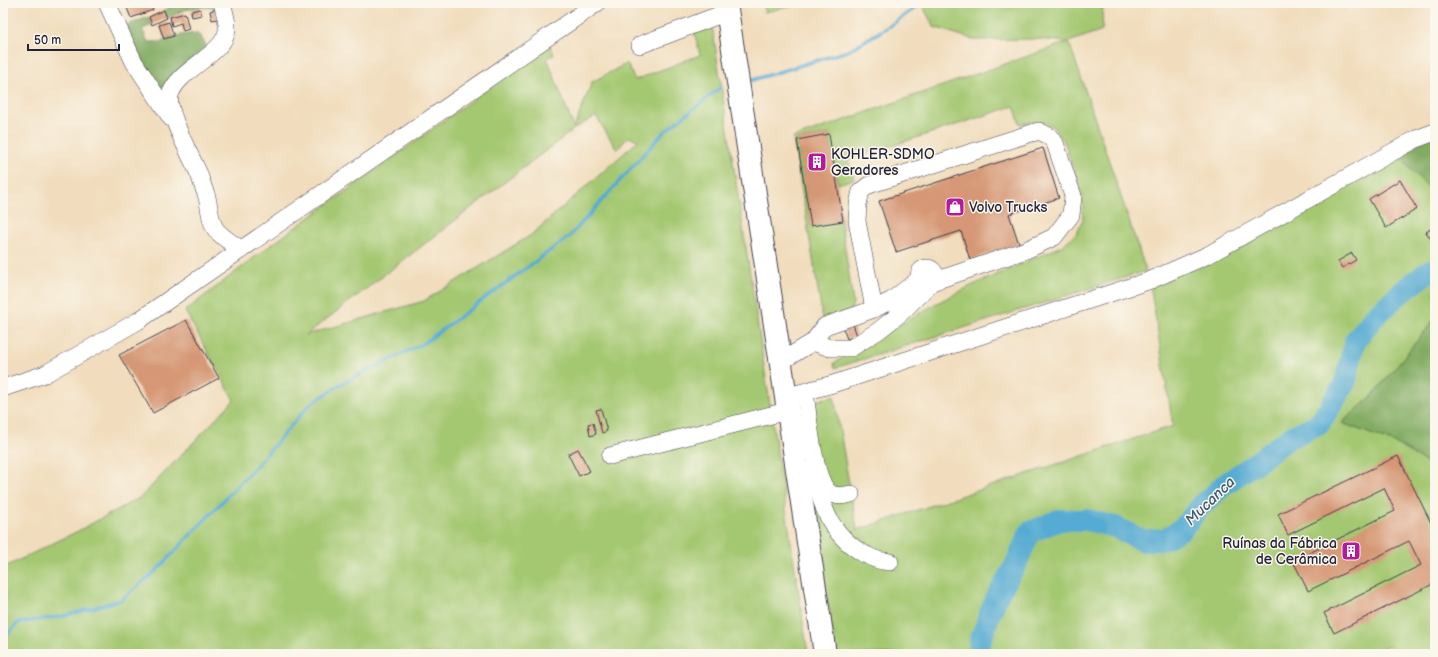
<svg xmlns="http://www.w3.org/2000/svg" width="1438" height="657" font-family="'Balsamiq Sans',sans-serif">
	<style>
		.green { fill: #a4c871; stroke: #637556; fill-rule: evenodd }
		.forest { fill: #83ac63; stroke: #52674f }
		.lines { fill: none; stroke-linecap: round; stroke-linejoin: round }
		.stream { stroke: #56abd2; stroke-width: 3.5 }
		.river { stroke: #56abd2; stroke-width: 22 }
		.building { fill: #d59775 }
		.minor-casing { stroke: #413e4e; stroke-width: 18 }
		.major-casing { stroke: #413e4e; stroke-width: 24 }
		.minor { stroke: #fff; stroke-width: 17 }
		.major { stroke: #fff; stroke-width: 22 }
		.labels { text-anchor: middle; stroke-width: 3; stroke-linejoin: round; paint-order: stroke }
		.poi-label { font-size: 14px; fill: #22223b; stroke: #fbf7ec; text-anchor: start }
		.water-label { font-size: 15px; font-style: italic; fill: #375977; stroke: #fbf7ec }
	</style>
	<rect width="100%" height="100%" fill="#fbf7ec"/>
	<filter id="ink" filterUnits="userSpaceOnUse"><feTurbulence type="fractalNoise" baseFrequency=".025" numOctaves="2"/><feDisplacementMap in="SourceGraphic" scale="8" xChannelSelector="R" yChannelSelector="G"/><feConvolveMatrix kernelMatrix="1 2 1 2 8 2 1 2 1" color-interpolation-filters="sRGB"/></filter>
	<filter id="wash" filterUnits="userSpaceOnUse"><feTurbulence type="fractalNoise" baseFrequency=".012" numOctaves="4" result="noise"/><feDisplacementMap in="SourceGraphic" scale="16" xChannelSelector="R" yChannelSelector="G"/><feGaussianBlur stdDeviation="0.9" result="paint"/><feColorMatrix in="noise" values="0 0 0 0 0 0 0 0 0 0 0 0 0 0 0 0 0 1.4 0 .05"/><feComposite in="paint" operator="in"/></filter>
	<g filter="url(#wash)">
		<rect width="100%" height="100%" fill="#f1ddbd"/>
		<path class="green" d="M764,3H806L765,12Z
			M921,3H1103L1102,30L1069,42L1146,271L835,368L834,363L937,303L973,285L1060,247L1076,234L1083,219L1082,195L1064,141L1053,127L1045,122H1031L1020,124L1014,106L848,160L854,179L838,184L829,134L797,140L811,226L841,221L853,302L851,311L823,320L793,138L1068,42L1036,39L975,40L934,27Z
			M712,25L808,654H3V568L78,531L141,497L234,400L185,311L264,250L423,136L549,43L554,55L547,58L574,128L592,82L627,63L635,80L700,55L694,31ZM596,116L617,150L628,137L639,140L531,235L424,301L306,335L574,129Z
			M1395,151L1435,193V319L1372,396L1342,423L1395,443L1435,468V640L1433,654H1391L1390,646L1365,654H836L797,406L834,396L857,530L1173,426L1151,291V280Z"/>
		<path class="forest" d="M173,3H219L217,7H201L184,10L167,18L164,10L169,8Z
			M149,17L152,25L142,29L148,42H160L174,36L196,33L201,37L207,47L167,85L162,88H156L122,27Z
			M1435,132V194L1399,157Z
			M1435,319V468L1395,443L1342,423L1372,396Z"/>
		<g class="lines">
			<path class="stream" d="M749,81L848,51L891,25L922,3
				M3,639L18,623L64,616L121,600L158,569L258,464L309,405L341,384L424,343L570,236L664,132L721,87"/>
			<path class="river" d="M979,654L980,641L991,611L999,593L1015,566L1030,532L1059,520H1087L1115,527L1144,541L1165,539L1183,528L1199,508L1225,484L1253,465L1289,438L1320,423L1345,383L1355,341L1374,317L1403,291L1429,271L1435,269"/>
		</g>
		<g id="blocks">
			<path class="building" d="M125,3H151L153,10L131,18Z
				M200,9L202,15L192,17L191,11Z
				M216,9L218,19L212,20L210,11Z
				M164,10L167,18L152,25L149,17Z
				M185,13L189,29L183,31L181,23L172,26L170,17Z
				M169,22L174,36L164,39L159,25Z
				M829,134L843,221L811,226L797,140Z
				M1043,148L1059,198L1009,214L1019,244L970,260L961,231L896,252L879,201Z
				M1400,180L1417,209L1386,228L1369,199Z
				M1435,226V245L1426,232Z
				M1352,253L1356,260L1342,268L1338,261Z
				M186,320L219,378L153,413L119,355Z
				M853,324L857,336L847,339L843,328Z
				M601,409L607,431L602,433L596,410Z
				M593,423L596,434L590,436L588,424Z
				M578,449L590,471L579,476L568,454Z
				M1398,456L1435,531V583L1334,633L1324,613L1421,565L1409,541L1308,591L1293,561L1395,511L1384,488L1288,535L1278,514Z"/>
		</g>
	</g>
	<g filter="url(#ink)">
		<use href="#blocks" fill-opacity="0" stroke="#413e4e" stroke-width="1"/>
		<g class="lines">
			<g class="minor-casing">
				<path id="minor" d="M107,3L134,62L171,118
					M222,3C224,11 228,21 227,30C225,54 178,69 170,95C166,112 191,156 199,174C201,180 203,187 206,194C210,205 209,222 217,231C223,238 234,244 241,250
					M640,45L727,12
					M919 276a8 8 0 1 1 16 0a8 8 0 1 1-16 0Z
					M813,342L830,348H851L878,331L901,313L932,282L1026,250L1054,237L1071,215L1073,196L1055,143L1049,136L1039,131L1032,133L869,185L861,191L858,204L857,221L874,309
					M780,362L813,342L825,326L874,309L892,300L919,279
					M3,388L45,374L138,321L597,3
					M805,392C808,413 813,481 830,493C836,497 844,496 851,494
					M785,397L833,384L1151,280L1208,255L1416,139L1435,132
					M610,456L787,411
					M815,463C818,502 829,534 864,554C868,555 871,558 875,559C880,561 885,561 890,562"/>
			</g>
			<g class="major-casing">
				<path id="major" d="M726,3L825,654"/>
			</g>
			<use href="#minor" class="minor"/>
			<use href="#major" class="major"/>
		</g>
	</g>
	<defs>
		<g id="building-square" transform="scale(1)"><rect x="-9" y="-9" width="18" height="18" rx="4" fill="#b5179e" stroke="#fbf7ec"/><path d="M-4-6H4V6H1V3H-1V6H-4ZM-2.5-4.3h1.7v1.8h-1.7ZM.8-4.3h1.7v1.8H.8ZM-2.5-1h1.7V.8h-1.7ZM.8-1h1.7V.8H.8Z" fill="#fff"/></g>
		<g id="shop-square" transform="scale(1)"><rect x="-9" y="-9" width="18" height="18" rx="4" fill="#b5179e" stroke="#fbf7ec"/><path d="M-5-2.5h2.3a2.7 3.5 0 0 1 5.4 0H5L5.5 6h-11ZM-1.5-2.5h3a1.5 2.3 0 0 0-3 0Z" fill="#fff"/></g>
	</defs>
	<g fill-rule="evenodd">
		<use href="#building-square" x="817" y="162"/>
		<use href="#shop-square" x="955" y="207"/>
		<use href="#building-square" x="1351" y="551"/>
	</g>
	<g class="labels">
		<g class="poi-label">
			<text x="831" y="159">KOHLER-SDMO<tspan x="831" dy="16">Geradores</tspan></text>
			<text x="969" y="212">Volvo Trucks</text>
			<text x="1337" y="548" text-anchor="end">Ruínas da Fábrica<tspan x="1337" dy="16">de Cerâmica</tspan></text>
		</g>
		<g class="water-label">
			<text transform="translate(1210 501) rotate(-44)" y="5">Mucanca</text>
		</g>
	</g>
	<rect width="1438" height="657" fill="none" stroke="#fbf7ec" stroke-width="16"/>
	<path d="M28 44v6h91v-6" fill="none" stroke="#22223b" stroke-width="2"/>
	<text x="34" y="44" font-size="12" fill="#22223b" stroke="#fbf7ec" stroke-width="3" paint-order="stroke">50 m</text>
</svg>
